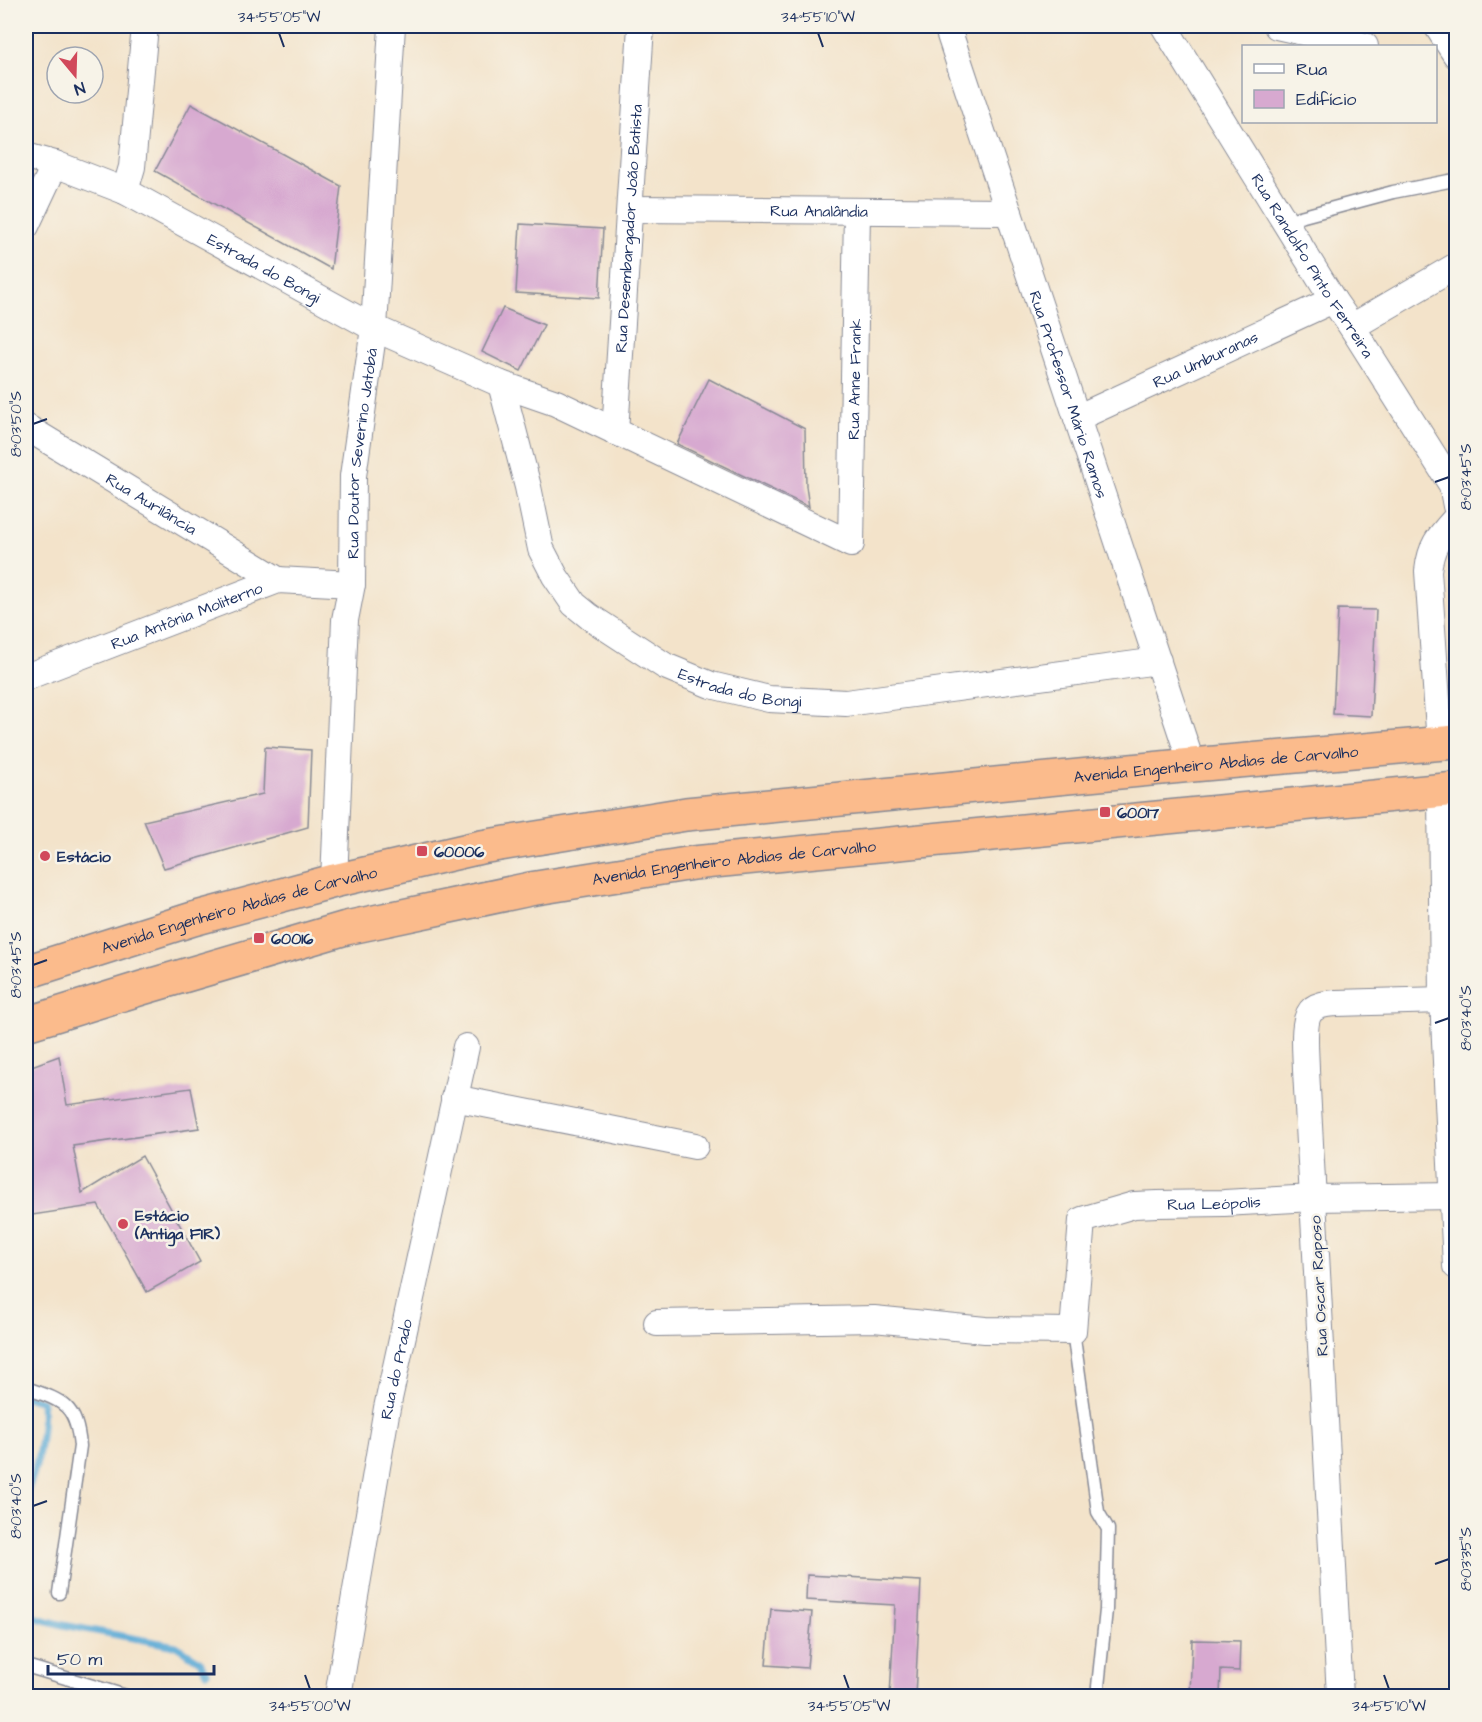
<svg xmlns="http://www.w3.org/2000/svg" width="1482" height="1722" font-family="'Architects Daughter',sans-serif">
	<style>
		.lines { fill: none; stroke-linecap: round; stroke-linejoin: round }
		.stream { stroke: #5caad6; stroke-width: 7 }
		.building { fill: #d7a9d0 }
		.service-casing { stroke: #878994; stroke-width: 15 }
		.minor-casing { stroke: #878994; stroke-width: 28 }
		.trunk-casing { stroke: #878994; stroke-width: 36 }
		.service { stroke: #fff; stroke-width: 12 }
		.minor { stroke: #fff; stroke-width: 26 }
		.trunk { stroke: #fbbb8c; stroke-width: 33 }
		.ticks { fill: none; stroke: #1b2f5e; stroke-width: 2 }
		.poi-dot { fill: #d1495b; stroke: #f7f3e8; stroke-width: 2 }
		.labels { text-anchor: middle; stroke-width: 5; stroke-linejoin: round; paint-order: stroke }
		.street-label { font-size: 16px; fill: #1b2f5e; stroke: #f7f3e8 }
		.poi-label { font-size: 16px; font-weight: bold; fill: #1b2f5e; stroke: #f7f3e8; text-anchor: start }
		.neatline { fill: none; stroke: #1b2f5e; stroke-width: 2 }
		.ticks-label { font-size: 15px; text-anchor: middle; fill: #1b2f5e }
	</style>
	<rect width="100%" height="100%" fill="#f7f3e8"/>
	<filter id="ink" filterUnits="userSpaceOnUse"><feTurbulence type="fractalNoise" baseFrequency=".0167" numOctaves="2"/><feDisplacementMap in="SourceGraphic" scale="12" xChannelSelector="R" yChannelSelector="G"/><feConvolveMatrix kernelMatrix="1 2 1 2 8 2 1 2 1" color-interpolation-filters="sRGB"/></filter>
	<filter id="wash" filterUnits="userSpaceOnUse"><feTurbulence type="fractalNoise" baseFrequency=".008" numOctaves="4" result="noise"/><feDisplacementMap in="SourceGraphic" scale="24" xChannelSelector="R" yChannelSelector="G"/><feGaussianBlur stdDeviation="1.35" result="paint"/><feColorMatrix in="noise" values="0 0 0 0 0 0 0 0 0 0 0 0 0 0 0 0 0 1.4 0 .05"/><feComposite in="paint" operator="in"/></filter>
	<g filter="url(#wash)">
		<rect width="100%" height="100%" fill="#f3e3ca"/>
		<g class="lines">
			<path class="stream" d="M26,1397L42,1401C44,1434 39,1464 26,1494
				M26,1615L63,1625L176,1646L200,1661L207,1672"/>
		</g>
		<g id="blocks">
			<path class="building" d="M191,104L341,186L331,269L155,171Z
				M520,224L603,229L599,298L516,293Z
				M503,308L544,325L521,371L482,352Z
				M709,379L805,429L806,486L809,507L677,444Z
				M1338,609L1376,610L1371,716L1333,714Z
				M265,747L311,750L308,827L164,868L144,821L263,794Z
				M59,1056L67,1105L191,1088L199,1128L73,1146L82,1193L142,1156L200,1262L147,1292L98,1205L26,1216V1068Z
				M807,1575L921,1581L915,1696H890L895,1605L806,1600Z
				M771,1609L812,1612L807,1668L766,1665Z
				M1192,1640L1240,1641L1239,1671L1221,1670L1220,1696H1190Z"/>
		</g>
	</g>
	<g filter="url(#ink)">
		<use href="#blocks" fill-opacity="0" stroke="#878994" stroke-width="1.5"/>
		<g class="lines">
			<g class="service-casing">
				<path id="service" d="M1285,221L1393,192L1454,180
					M1073,1331L1098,1512L1108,1529L1106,1610L1097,1696
					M26,1388C63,1401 76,1404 80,1446L59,1593
					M26,1666L126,1696"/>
			</g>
			<g class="minor-casing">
				<g id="minor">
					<path id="s1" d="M947,26L1192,765"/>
					<path id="s2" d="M1164,26L1333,300L1352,327L1452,485L1456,506"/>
					<path d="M1277,26L1365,46"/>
					<path d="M1437,26L1456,55"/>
					<path id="s3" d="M26,156L55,164L125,191L374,328L501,384L556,403L851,544L857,212"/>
					<path d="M125,191L132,167L145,26"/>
					<path id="s4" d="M630,209L1009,212"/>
					<path d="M26,226L55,164"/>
					<path d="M1352,327L1456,266"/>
					<path id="s5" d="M501,384L528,487L541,549L555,576L574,604L590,617L665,666L711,685L769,699L846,703L1158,661"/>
					<path id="s6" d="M1077,418L1333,300"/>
					<path id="s7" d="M26,427L278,580"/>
					<path id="s8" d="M615,432L641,26"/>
					<path id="s9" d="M26,677L278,580L352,584"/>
					<path d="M1440,744L1428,571C1431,545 1439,537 1456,518"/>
					<path d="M1441,790L1443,1000L1456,1266"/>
					<path id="s10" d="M334,881L345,620L352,584L353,476L374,328L392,26"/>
					<path d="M454,1098L695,1146"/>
					<path id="s11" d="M657,1323L874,1319L985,1330L1073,1331L1082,1220L1134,1205L1157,1204L1224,1203L1313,1198L1456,1196"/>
					<path id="s12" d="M338,1696L387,1408L466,1047"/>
					<path d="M1340,1696L1306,1070C1306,1055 1301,1018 1313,1009C1320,1004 1328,1004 1336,1003L1443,1000"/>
				</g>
			</g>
			<g class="trunk-casing">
				<g id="trunk">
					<path id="s13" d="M26,972L193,919L334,881L481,847L686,814L1192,765L1456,742"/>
					<path id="s14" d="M26,1024L142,988L346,928L530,889L693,863L1456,789"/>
				</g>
			</g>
			<use href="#service" class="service"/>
			<use href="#minor" class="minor"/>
			<use href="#trunk" class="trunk"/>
		</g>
	</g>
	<path class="ticks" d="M279,33L284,47M818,33L823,47M33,424L47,419M1435,482L1449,477M33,965L47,960M1435,1023L1449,1018M33,1506L47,1501M1435,1564L1449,1559M305,1675L310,1689M844,1675L849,1689M1384,1675L1389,1689"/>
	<g class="poi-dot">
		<rect x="1099" y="806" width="12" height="12" rx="3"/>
		<rect x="416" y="845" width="12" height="12" rx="3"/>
		<circle cx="45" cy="856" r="6"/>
		<rect x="253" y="932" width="12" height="12" rx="3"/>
		<circle cx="123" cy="1224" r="6"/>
	</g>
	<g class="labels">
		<g class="street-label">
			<text dy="6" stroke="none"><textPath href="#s4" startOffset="189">Rua Analândia</textPath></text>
			<text dy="6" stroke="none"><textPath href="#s8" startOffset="204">Rua Desembargador João Batista</textPath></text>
			<text dy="6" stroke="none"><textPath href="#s2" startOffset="282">Rua Randolfo Pinto Ferreira</textPath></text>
			<text dy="6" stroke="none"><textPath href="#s3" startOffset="264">Estrada do Bongi</textPath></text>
			<text dy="6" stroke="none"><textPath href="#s6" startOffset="141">Rua Umburanas</textPath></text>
			<text dy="6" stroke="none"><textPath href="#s3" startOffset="1078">Rua Anne Frank</textPath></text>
			<text dy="6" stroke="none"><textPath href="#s1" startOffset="388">Rua Professor Mário Ramos</textPath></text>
			<text dy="6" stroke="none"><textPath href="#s10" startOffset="429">Rua Doutor Severino Jatobá</textPath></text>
			<text dy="6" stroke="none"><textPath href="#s7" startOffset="147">Rua Aurilância</textPath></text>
			<text dy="6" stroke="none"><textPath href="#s9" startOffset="172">Rua Antônia Moliterno</textPath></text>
			<text dy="6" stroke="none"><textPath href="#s5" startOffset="423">Estrada do Bongi</textPath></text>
			<text dy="6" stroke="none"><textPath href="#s13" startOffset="1212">Avenida Engenheiro Abdias de Carvalho</textPath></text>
			<text dy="6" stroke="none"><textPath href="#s14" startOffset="728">Avenida Engenheiro Abdias de Carvalho</textPath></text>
			<text dy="6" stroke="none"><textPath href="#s13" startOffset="222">Avenida Engenheiro Abdias de Carvalho</textPath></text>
			<text dy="6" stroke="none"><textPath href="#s11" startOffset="662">Rua Leópolis</textPath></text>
			<text transform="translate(1318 1286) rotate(-93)" y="6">Rua Oscar Raposo</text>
			<text dy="6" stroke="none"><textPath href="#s12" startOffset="332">Rua do Prado</textPath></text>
		</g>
		<g class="poi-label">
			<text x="1117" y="818">60017</text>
			<text x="434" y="857">60006</text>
			<text x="57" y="862">Estácio</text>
			<text x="271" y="944">60016</text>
			<text x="135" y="1221">Estácio<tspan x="135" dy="18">(Antiga FIR)</tspan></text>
		</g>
	</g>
	<rect width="1482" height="1722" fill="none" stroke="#f7f3e8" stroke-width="66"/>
	<rect x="1242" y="45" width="195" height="78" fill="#f7f3e8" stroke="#9fa5b1" stroke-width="1.5"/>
	<rect x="1254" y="64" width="30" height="9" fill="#ffffff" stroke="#9fa5b1" stroke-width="1.5"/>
	<text x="1296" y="75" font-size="18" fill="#1b2f5e">Rua</text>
	<rect x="1254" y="90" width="30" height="18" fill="#d7a9d0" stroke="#9fa5b1" stroke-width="1.5"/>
	<text x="1296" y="105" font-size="18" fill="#1b2f5e">Edifício</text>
	<g transform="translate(75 75) rotate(161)"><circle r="28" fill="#f7f3e8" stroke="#9fa5b1" stroke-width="1.5"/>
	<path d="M0-4.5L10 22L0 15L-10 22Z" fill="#d1495b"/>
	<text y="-9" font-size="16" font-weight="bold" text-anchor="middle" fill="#1b2f5e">N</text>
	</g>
	<path d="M48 1665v9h166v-9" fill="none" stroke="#1b2f5e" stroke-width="3"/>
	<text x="57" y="1665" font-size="18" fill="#1b2f5e" stroke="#f7f3e8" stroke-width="4.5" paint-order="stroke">50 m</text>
	<rect x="33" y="33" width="1416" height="1656" class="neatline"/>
	<g class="ticks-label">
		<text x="279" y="22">34°55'05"W</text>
		<text x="818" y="22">34°55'10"W</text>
		<text transform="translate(16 424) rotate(-90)" y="5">8°03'50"S</text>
		<text transform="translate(1466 477) rotate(-90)" y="5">8°03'45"S</text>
		<text transform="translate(16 965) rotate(-90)" y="5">8°03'45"S</text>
		<text transform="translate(1466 1018) rotate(-90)" y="5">8°03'40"S</text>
		<text transform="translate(16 1506) rotate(-90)" y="5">8°03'40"S</text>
		<text transform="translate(1466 1559) rotate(-90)" y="5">8°03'35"S</text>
		<text x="310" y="1711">34°55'00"W</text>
		<text x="849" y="1711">34°55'05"W</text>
		<text x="1389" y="1711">34°55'10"W</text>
	</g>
</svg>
